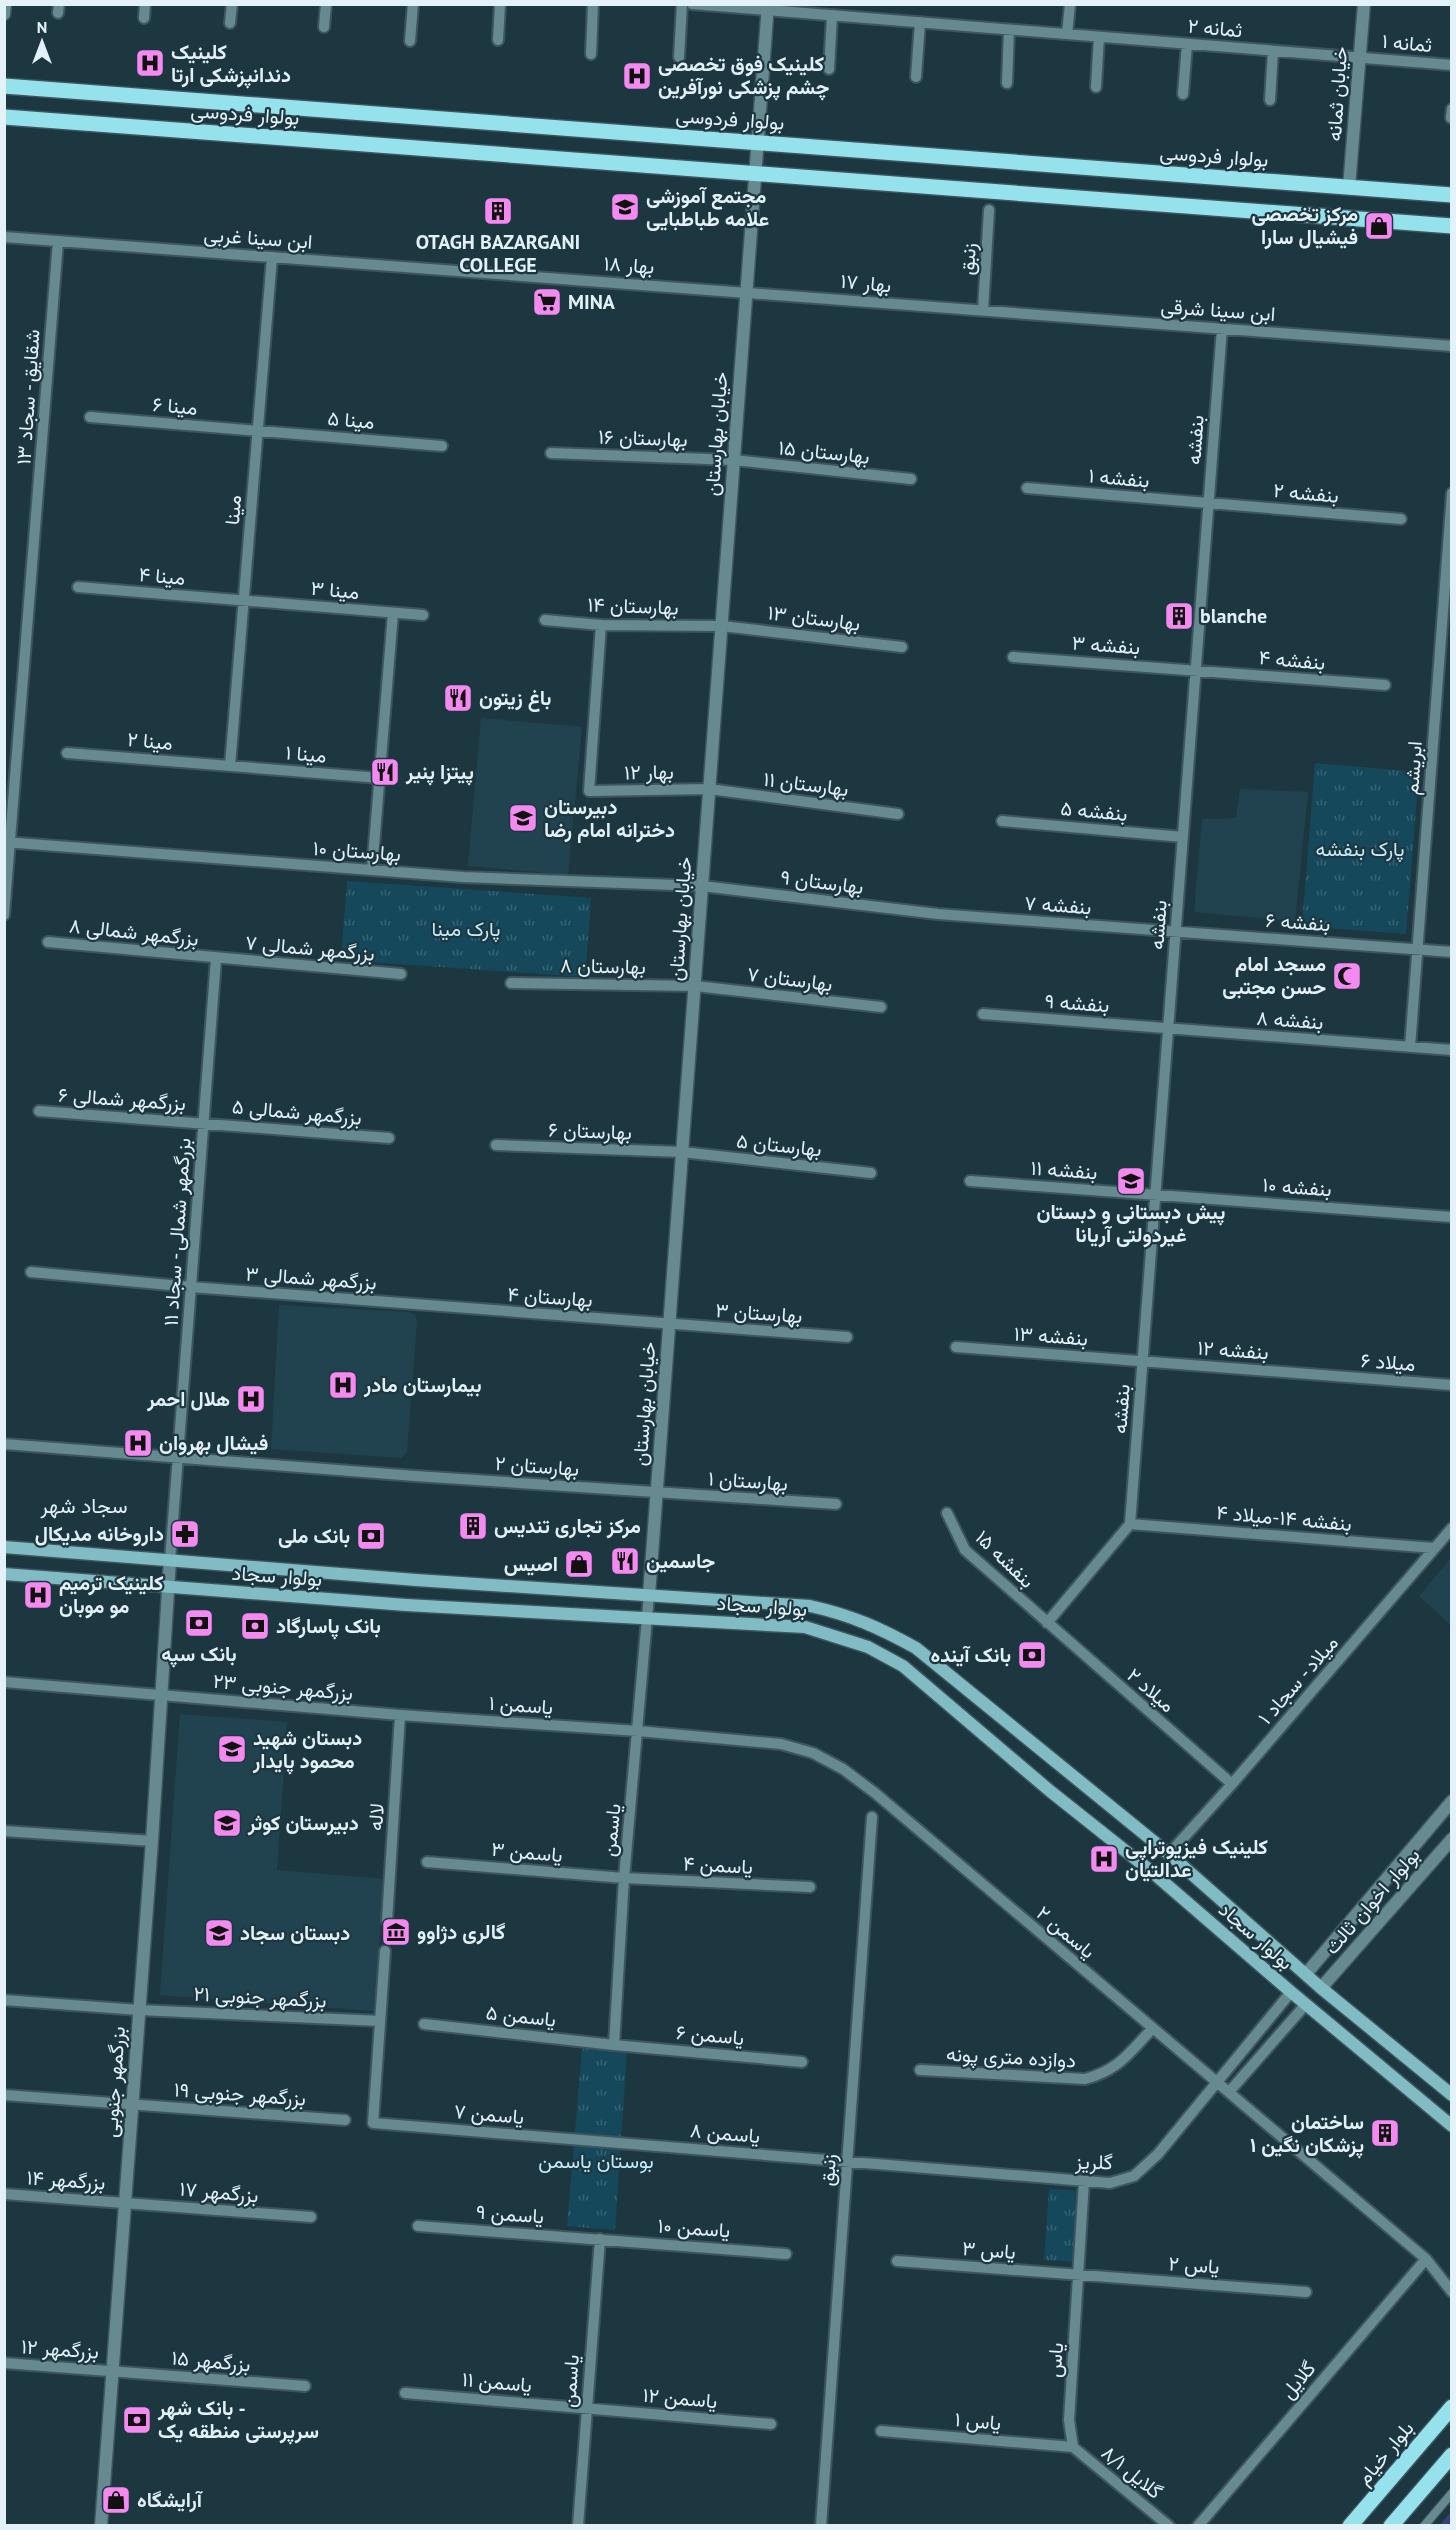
<svg xmlns="http://www.w3.org/2000/svg" width="1456" height="2530" font-family="'PT Sans',Vazirmatn,sans-serif">
	<style>
		.built { fill: #214350 }
		.grass { fill: url(#grass-tufts) }
		.lines { fill: none; stroke-linecap: round; stroke-linejoin: round }
		.canal { stroke: #304276; stroke-width: 14 }
		.pedestrian-casing { stroke: #3d555e; stroke-width: 10 }
		.minor-casing { stroke: #3d555e; stroke-width: 14 }
		.tertiary-casing { stroke: #3d555e; stroke-width: 15 }
		.secondary-casing { stroke: #3d555e; stroke-width: 15 }
		.primary-casing { stroke: #3d555e; stroke-width: 18 }
		.pedestrian { stroke: #668a8f; stroke-width: 8 }
		.minor { stroke: #668a8f; stroke-width: 10 }
		.tertiary { stroke: #668a8f; stroke-width: 12 }
		.secondary { stroke: #81bcc4; stroke-width: 12 }
		.primary { stroke: #95e2ed; stroke-width: 15 }
		.labels { text-anchor: middle; stroke-width: 4.5; stroke-linejoin: round; paint-order: stroke }
		.street-label { font-size: 20px; fill: #e3f2f9; stroke: #1d3741 }
		.poi-label { font-size: 20px; font-weight: bold; fill: #e3f2f9; stroke: #1d3741; text-anchor: start }
		.park-label { font-size: 20px; fill: #c3ebfd; stroke: #1d3741 }
		.neighbourhood-label { font-size: 21px; fill: #e3f2f9; stroke: #1d3741 }
	</style>
	<defs>
		<pattern id="grass-tufts" width="24" height="20" patternUnits="userSpaceOnUse" patternTransform="scale(1.5)"><rect width="24" height="20" fill="#15485b"/><path d="M3 7l-1-3M5 7V3M7 7l1-3M15 17l-1-3M17 17v-4M19 17l1-3" fill="none" stroke="#376373"/></pattern>
	</defs>
	<rect width="100%" height="100%" fill="#1d3741"/>
	<path class="built" d="M481,718L582,727L568,875L468,866Z
		M1240,789L1308,792L1295,921L1194,912L1202,819L1236,818Z
		M279,1305L409,1312L415,1315L417,1321L407,1452L402,1458L271,1449Z
		M1451,1558V1625L1419,1596Z
		M180,1714L287,1722L277,1870L384,1879L374,2011L160,1995Z"/>
	<path class="grass" d="M1315,763L1419,772L1406,934L1302,926Z
		M347,881L591,898L585,977L341,960Z
		M582,2049L627,2051L615,2230L567,2226Z
		M1049,2189L1083,2191L1079,2262L1044,2260Z"/>
	<g class="lines">
		<path class="canal" d="M1448,2526L1452,2521"/>
		<g class="pedestrian-casing">
			<path id="pedestrian" d="M1424,2526L1452,2493"/>
		</g>
		<g class="minor-casing">
			<path id="minor" d="M692,4L1452,65
				M58,13L59,4
				M144,18L145,4
				M230,23L232,4
				M324,27L326,4
				M1067,34L1070,4
				M498,40L500,4
				M410,41L413,4
				M591,54L593,4
				M679,57L682,4
				M829,69L832,16
				M916,77L920,22
				M1007,83L1009,30
				M1096,87L1099,37
				M1183,94L1187,44
				M1270,100L1273,51
				M1451,118L1452,109
				M4,237L1452,346
				M983,310L989,210
				M90,417L442,446
				M551,453L734,460L911,479
				M1027,488L1401,519
				M78,587L423,615
				M545,620L601,625L722,626L902,647
				M601,625L589,791L709,789L898,814
				M1013,657L1385,685
				M67,753L380,778
				M230,766L272,257
				M1002,821L1183,837
				M4,842L463,877L702,886L938,914L1452,952
				M372,870L393,613
				M4,915L58,241
				M48,942L401,974
				M511,983L695,986L881,1007
				M983,1014L1452,1050
				M1410,1047L1452,493
				M39,1111L389,1138
				M496,1145L682,1152L871,1173
				M970,1181L1452,1217
				M31,1272L191,1287L847,1337
				M956,1347L1452,1385
				M4,1444L415,1476L836,1504
				M947,1513L965,1550L1232,1784
				M1130,1524L1222,328
				M1130,1524L1434,1548
				M170,1560L216,959
				M1047,1623L1130,1524
				M4,1682L400,1715L638,1731L781,1744L813,1753L843,1769L875,1793L1426,2259L1452,2292
				M4,1831L152,1841
				M1169,1854L1232,1784L1452,1528
				M427,1862L624,1878L810,1887
				M387,1921L400,1715
				M385,1951L373,2123L1110,2183L1134,2176L1158,2154L1291,1992
				M4,2000L139,2010L380,2021
				M424,2024L614,2045L802,2062
				M614,2045L624,1878L649,1595
				M920,2070L1085,2079C1119,2070 1129,2053 1152,2029
				M1229,2092L1306,2004
				M4,2095L345,2120
				M4,2194L311,2217
				M418,2226L786,2254
				M897,2261L1306,2292
				M4,2363L305,2386
				M405,2393L771,2424
				M881,2431L1073,2447
				M1073,2447L1069,2420L1084,2181
				M1073,2447L1169,2526
				M578,2526L600,2239
				M821,2526L872,1817
				M1198,2526L1426,2259"/>
		</g>
		<g class="tertiary-casing">
			<path id="tertiary" d="M4,14L5,4
				M1349,187L1364,4
				M649,1595L768,4
				M1306,1974L1452,1801
				M1321,1988L1452,1839
				M101,2526L152,1841L170,1560"/>
		</g>
		<g class="secondary-casing">
			<path id="secondary" d="M4,1547L416,1580L810,1606C851,1615 880,1628 916,1648L1169,1854L1321,1988L1452,2095
				M4,1574L406,1605L805,1627L868,1647L903,1666L1050,1791L1152,1872L1291,1992L1452,2126"/>
		</g>
		<g class="primary-casing">
			<path id="primary" d="M4,86L1452,195
				M4,117L1452,226
				M1350,2526L1452,2407
				M1391,2526L1452,2455"/>
		</g>
		<use href="#pedestrian" class="pedestrian"/>
		<use href="#minor" class="minor"/>
		<use href="#tertiary" class="tertiary"/>
		<use href="#secondary" class="secondary"/>
		<use href="#primary" class="primary"/>
	</g>
	<defs>
		<g id="hospital-square" transform="scale(1.5)"><rect x="-9" y="-9" width="18" height="18" rx="4" fill="#f489f0" stroke="#1d3741"/><path d="M-5-5h3v3.5h4V-5h3V5h-3V1.5h-4V5h-3Z" fill="#111"/></g>
		<g id="school-square" transform="scale(1.5)"><rect x="-9" y="-9" width="18" height="18" rx="4" fill="#f489f0" stroke="#1d3741"/><path d="M0-5L7-2L0 1L-7-2ZM-4 1L0 2.5L4 1V4Q0 6-4 4Z" fill="#111"/></g>
		<g id="building-square" transform="scale(1.5)"><rect x="-9" y="-9" width="18" height="18" rx="4" fill="#f489f0" stroke="#1d3741"/><path d="M-4-6H4V6H1V3H-1V6H-4ZM-2.5-4.3h1.7v1.8h-1.7ZM.8-4.3h1.7v1.8H.8ZM-2.5-1h1.7V.8h-1.7ZM.8-1h1.7V.8H.8Z" fill="#111"/></g>
		<g id="shop-square" transform="scale(1.5)"><rect x="-9" y="-9" width="18" height="18" rx="4" fill="#f489f0" stroke="#1d3741"/><path d="M-5-2.5h2.3a2.7 3.5 0 0 1 5.4 0H5L5.5 6h-11ZM-1.5-2.5h3a1.5 2.3 0 0 0-3 0Z" fill="#111"/></g>
		<g id="supermarket-square" transform="scale(1.5)"><rect x="-9" y="-9" width="18" height="18" rx="4" fill="#f489f0" stroke="#1d3741"/><path d="M-6-5.5h2.5l.6 2H6L4.5 2H-2.5L-4.4-4H-6ZM-1.5 3.2a1.3 1.3 0 1 0 .1 0ZM3 3.2a1.3 1.3 0 1 0 .1 0Z" fill="#111"/></g>
		<g id="restaurant-square" transform="scale(1.5)"><rect x="-9" y="-9" width="18" height="18" rx="4" fill="#f489f0" stroke="#1d3741"/><path d="M-5-6h1v4h1v-4h1v4h1v-4h1v5L-1.5 .5V6h-2V.5L-5-1ZM5-6V6H3V1.5H1.5Q1.5-4 5-6Z" fill="#111"/></g>
		<g id="mosque-square" transform="scale(1.5)"><rect x="-9" y="-9" width="18" height="18" rx="4" fill="#f489f0" stroke="#1d3741"/><path d="M3.5-4.9A6 6 0 1 0 3.5 4.9A5 5 0 1 1 3.5-4.9Z" fill="#111"/></g>
		<g id="pharmacy-square" transform="scale(1.5)"><rect x="-9" y="-9" width="18" height="18" rx="4" fill="#f489f0" stroke="#1d3741"/><path d="M-2-6h4v4h4v4h-4v4h-4v-4h-4v-4h4Z" fill="#111"/></g>
		<g id="bank-square" transform="scale(1.5)"><rect x="-9" y="-9" width="18" height="18" rx="4" fill="#f489f0" stroke="#1d3741"/><path d="M-6-4H6V4H-6ZM0-2.3a2.3 2.3 0 1 0 0 4.6a2.3 2.3 0 1 0 0-4.6Z" fill="#111"/></g>
		<g id="museum-square" transform="scale(1.5)"><rect x="-9" y="-9" width="18" height="18" rx="4" fill="#f489f0" stroke="#1d3741"/><path d="M0-6L6-3V-2H-6V-3ZM-5-1h2V3h-2ZM-1-1h2V3h-2ZM3-1h2V3H3ZM-6 4H6V6H-6Z" fill="#111"/></g>
	</defs>
	<g fill-rule="evenodd">
		<use href="#hospital-square" x="150" y="63"/>
		<use href="#hospital-square" x="637" y="76"/>
		<use href="#school-square" x="625" y="207"/>
		<use href="#building-square" x="498" y="211"/>
		<use href="#shop-square" x="1379" y="226"/>
		<use href="#supermarket-square" x="547" y="302"/>
		<use href="#building-square" x="1179" y="616"/>
		<use href="#restaurant-square" x="458" y="698"/>
		<use href="#restaurant-square" x="385" y="772"/>
		<use href="#school-square" x="523" y="818"/>
		<use href="#mosque-square" x="1347" y="976"/>
		<use href="#school-square" x="1131" y="1181"/>
		<use href="#hospital-square" x="343" y="1385"/>
		<use href="#hospital-square" x="251" y="1399"/>
		<use href="#hospital-square" x="138" y="1443"/>
		<use href="#building-square" x="473" y="1526"/>
		<use href="#pharmacy-square" x="185" y="1534"/>
		<use href="#bank-square" x="371" y="1536"/>
		<use href="#restaurant-square" x="625" y="1561"/>
		<use href="#shop-square" x="579" y="1564"/>
		<use href="#hospital-square" x="38" y="1595"/>
		<use href="#bank-square" x="199" y="1623"/>
		<use href="#bank-square" x="255" y="1626"/>
		<use href="#bank-square" x="1032" y="1655"/>
		<use href="#school-square" x="232" y="1749"/>
		<use href="#school-square" x="227" y="1823"/>
		<use href="#hospital-square" x="1104" y="1859"/>
		<use href="#museum-square" x="396" y="1932"/>
		<use href="#school-square" x="219" y="1933"/>
		<use href="#building-square" x="1385" y="2133"/>
		<use href="#bank-square" x="137" y="2420"/>
		<use href="#shop-square" x="116" y="2500"/>
	</g>
	<g class="labels">
		<g class="street-label">
			<text transform="translate(1215 28) rotate(5)" y="7">ثمانه ۲</text>
			<text transform="translate(1407 43) rotate(5)" y="7">ثمانه ۱</text>
			<text transform="translate(1337 94) rotate(-86)" y="7">خیابان ثمانه</text>
			<text transform="translate(245 114) rotate(4)" y="7">بولوار فردوسی</text>
			<text transform="translate(730 119) rotate(4)" y="7">بولوار فردوسی</text>
			<text transform="translate(1214 156) rotate(4)" y="7">بولوار فردوسی</text>
			<text transform="translate(258 238) rotate(4)" y="7">ابن سینا غربی</text>
			<text transform="translate(968 259) rotate(-86)" y="7">زنبق</text>
			<text transform="translate(629 265) rotate(4)" y="7">بهار ۱۸</text>
			<text transform="translate(866 283) rotate(5)" y="7">بهار ۱۷</text>
			<text transform="translate(1218 310) rotate(4)" y="7">ابن سینا شرقی</text>
			<text transform="translate(28 397) rotate(-86)" y="7">شقایق - سجاد ۱۳</text>
			<text transform="translate(175 406) rotate(5)" y="7">مینا ۶</text>
			<text transform="translate(351 420) rotate(5)" y="7">مینا ۵</text>
			<text transform="translate(716 434) rotate(-86)" y="7">خیابان بهارستان</text>
			<text transform="translate(643 438) rotate(2)" y="7">بهارستان ۱۶</text>
			<text transform="translate(1195 440) rotate(-86)" y="7">بنفشه</text>
			<text transform="translate(824 452) rotate(6)" y="7">بهارستان ۱۵</text>
			<text transform="translate(1119 478) rotate(5)" y="7">بنفشه ۱</text>
			<text transform="translate(1306 493) rotate(5)" y="7">بنفشه ۲</text>
			<text transform="translate(233 510) rotate(-85)" y="7">مینا</text>
			<text transform="translate(162 576) rotate(5)" y="7">مینا ۴</text>
			<text transform="translate(335 590) rotate(5)" y="7">مینا ۳</text>
			<text transform="translate(633 606) rotate(2)" y="7">بهارستان ۱۴</text>
			<text transform="translate(814 618) rotate(7)" y="7">بهارستان ۱۳</text>
			<text transform="translate(1106 645) rotate(4)" y="7">بنفشه ۳</text>
			<text transform="translate(1292 660) rotate(5)" y="7">بنفشه ۴</text>
			<text transform="translate(150 741) rotate(5)" y="7">مینا ۲</text>
			<text transform="translate(306 754) rotate(5)" y="7">مینا ۱</text>
			<text transform="translate(1413 768) rotate(-86)" y="7">ابریشم</text>
			<text transform="translate(649 772) rotate(-1)" y="7">بهار ۱۲</text>
			<text transform="translate(806 784) rotate(7)" y="7">بهارستان ۱۱</text>
			<text transform="translate(1094 811) rotate(5)" y="7">بنفشه ۵</text>
			<text transform="translate(357 851) rotate(4)" y="7">بهارستان ۱۰</text>
			<text transform="translate(822 882) rotate(7)" y="7">بهارستان ۹</text>
			<text transform="translate(1058 905) rotate(4)" y="7">بنفشه ۷</text>
			<text transform="translate(680 919) rotate(-86)" y="7">خیابان بهارستان</text>
			<text transform="translate(1298 922) rotate(4)" y="7">بنفشه ۶</text>
			<text transform="translate(1158 925) rotate(-86)" y="7">بنفشه</text>
			<text transform="translate(134 932) rotate(6)" y="7">بزرگمهر شمالی ۸</text>
			<text transform="translate(310 948) rotate(5)" y="7">بزرگمهر شمالی ۷</text>
			<text transform="translate(603 966) rotate(1)" y="7">بهارستان ۸</text>
			<text transform="translate(790 979) rotate(7)" y="7">بهارستان ۷</text>
			<text transform="translate(1077 1003) rotate(4)" y="7">بنفشه ۹</text>
			<text transform="translate(1290 1020) rotate(4)" y="7">بنفشه ۸</text>
			<text transform="translate(122 1099) rotate(4)" y="7">بزرگمهر شمالی ۶</text>
			<text transform="translate(297 1112) rotate(5)" y="7">بزرگمهر شمالی ۵</text>
			<text transform="translate(590 1131) rotate(2)" y="7">بهارستان ۶</text>
			<text transform="translate(779 1145) rotate(6)" y="7">بهارستان ۵</text>
			<text transform="translate(1064 1170) rotate(4)" y="7">بنفشه ۱۱</text>
			<text transform="translate(1297 1187) rotate(4)" y="7">بنفشه ۱۰</text>
			<text transform="translate(177 1232) rotate(-86)" y="7">بزرگمهر شمالی - سجاد ۱۱</text>
			<text transform="translate(311 1278) rotate(4)" y="7">بزرگمهر شمالی ۳</text>
			<text transform="translate(550 1297) rotate(4)" y="7">بهارستان ۴</text>
			<text transform="translate(759 1313) rotate(4)" y="7">بهارستان ۳</text>
			<text transform="translate(1051 1336) rotate(4)" y="7">بنفشه ۱۳</text>
			<text transform="translate(1233 1350) rotate(4)" y="7">بنفشه ۱۲</text>
			<text transform="translate(1388 1362) rotate(4)" y="7">میلاد ۶</text>
			<text transform="translate(644 1404) rotate(-86)" y="7">خیابان بهارستان</text>
			<text transform="translate(1121 1409) rotate(-86)" y="7">بنفشه</text>
			<text transform="translate(537 1466) rotate(4)" y="7">بهارستان ۲</text>
			<text transform="translate(748 1481) rotate(4)" y="7">بهارستان ۱</text>
			<text transform="translate(1284 1518) rotate(5)" y="7">بنفشه ۱۴-میلاد ۴</text>
			<text transform="translate(1005 1559) rotate(44)" y="7">بنفشه ۱۵</text>
			<text transform="translate(277 1576) rotate(4)" y="7">بولوار سجاد</text>
			<text transform="translate(762 1606) rotate(4)" y="7">بولوار سجاد</text>
			<text transform="translate(1298 1680) rotate(-49)" y="7">میلاد - سجاد ۱</text>
			<text transform="translate(283 1687) rotate(5)" y="7">بزرگمهر جنوبی ۲۳</text>
			<text transform="translate(1151 1690) rotate(41)" y="7">میلاد ۲</text>
			<text transform="translate(521 1705) rotate(4)" y="7">یاسمن ۱</text>
			<text transform="translate(376 1817) rotate(-86)" y="7">لاله</text>
			<text transform="translate(611 1830) rotate(-84)" y="7">یاسمن</text>
			<text transform="translate(527 1852) rotate(5)" y="7">یاسمن ۳</text>
			<text transform="translate(718 1865) rotate(3)" y="7">یاسمن ۴</text>
			<text transform="translate(1372 1901) rotate(-49)" y="7">بولوار اخوان ثالث</text>
			<text transform="translate(1066 1932) rotate(40)" y="7">یاسمن ۲</text>
			<text transform="translate(1256 1936) rotate(41)" y="7">بولوار سجاد</text>
			<text transform="translate(260 1997) rotate(3)" y="7">بزرگمهر جنوبی ۲۱</text>
			<text transform="translate(521 2016) rotate(6)" y="7">یاسمن ۵</text>
			<text transform="translate(710 2035) rotate(5)" y="7">یاسمن ۶</text>
			<text transform="translate(1011 2057) rotate(3)" y="7">دوازده متری پونه</text>
			<text transform="translate(114 2082) rotate(-86)" y="7">بزرگمهر جنوبی</text>
			<text transform="translate(240 2094) rotate(4)" y="7">بزرگمهر جنوبی ۱۹</text>
			<text transform="translate(489 2114) rotate(5)" y="7">یاسمن ۷</text>
			<text transform="translate(725 2133) rotate(5)" y="7">یاسمن ۸</text>
			<text transform="translate(1094 2162) rotate(1)" y="7">گلریز</text>
			<text transform="translate(828 2170) rotate(-86)" y="7">زنبق</text>
			<text transform="translate(66 2180) rotate(4)" y="7">بزرگمهر ۱۴</text>
			<text transform="translate(219 2192) rotate(5)" y="7">بزرگمهر ۱۷</text>
			<text transform="translate(510 2214) rotate(4)" y="7">یاسمن ۹</text>
			<text transform="translate(694 2228) rotate(4)" y="7">یاسمن ۱۰</text>
			<text transform="translate(989 2250) rotate(4)" y="7">یاس ۳</text>
			<text transform="translate(1194 2265) rotate(4)" y="7">یاس ۲</text>
			<text transform="translate(60 2349) rotate(4)" y="7">بزرگمهر ۱۲</text>
			<text transform="translate(1055 2360) rotate(-86)" y="7">یاس</text>
			<text transform="translate(211 2361) rotate(5)" y="7">بزرگمهر ۱۵</text>
			<text transform="translate(1298 2380) rotate(-50)" y="7">گلایل</text>
			<text transform="translate(570 2381) rotate(-86)" y="7">یاسمن</text>
			<text transform="translate(497 2382) rotate(5)" y="7">یاسمن ۱۱</text>
			<text transform="translate(680 2398) rotate(5)" y="7">یاسمن ۱۲</text>
			<text transform="translate(978 2421) rotate(5)" y="7">یاس ۱</text>
			<text transform="translate(1385 2453) rotate(-50)" y="7">بلوار خیام</text>
			<text transform="translate(1132 2472) rotate(39)" y="7">گلایل ۸/۱</text>
		</g>
		<g class="poi-label">
			<text x="171" y="59">کلینیک<tspan x="171" dy="23">دندانپزشکی ارتا</tspan></text>
			<text x="658" y="71">کلینیک فوق تخصصی<tspan x="658" dy="23">چشم پزشکی نورآفرین</tspan></text>
			<text x="646" y="203">مجتمع آموزشی<tspan x="646" dy="23">علامه طباطبایی</tspan></text>
			<text x="1358" y="221" text-anchor="end">مرکز تخصصی<tspan x="1358" dy="23">فیشیال سارا</tspan></text>
			<text x="498" y="249" text-anchor="middle">OTAGH BAZARGANI<tspan x="498" dy="23">COLLEGE</tspan></text>
			<text x="568" y="309">MINA</text>
			<text x="1200" y="623">blanche</text>
			<text x="479" y="705">باغ زیتون</text>
			<text x="406" y="779">پیتزا پنیر</text>
			<text x="544" y="814">دبیرستان<tspan x="544" dy="23">دخترانه امام رضا</tspan></text>
			<text x="1326" y="971" text-anchor="end">مسجد امام<tspan x="1326" dy="23">حسن مجتبی</tspan></text>
			<text x="1131" y="1219" text-anchor="middle">پیش دبستانی و دبستان<tspan x="1131" dy="23">غیردولتی آریانا</tspan></text>
			<text x="364" y="1392">بیمارستان مادر</text>
			<text x="230" y="1406" text-anchor="end">هلال احمر</text>
			<text x="159" y="1450">فیشال بهروان</text>
			<text x="494" y="1533">مرکز تجاری تندیس</text>
			<text x="164" y="1541" text-anchor="end">داروخانه مدیکال</text>
			<text x="350" y="1543" text-anchor="end">بانک ملی</text>
			<text x="646" y="1568">جاسمین</text>
			<text x="558" y="1571" text-anchor="end">اصیس</text>
			<text x="59" y="1590">کلینیک ترمیم<tspan x="59" dy="23">مو موبان</tspan></text>
			<text x="276" y="1633">بانک پاسارگاد</text>
			<text x="199" y="1661" text-anchor="middle">بانک سپه</text>
			<text x="1011" y="1662" text-anchor="end">بانک آینده</text>
			<text x="253" y="1745">دبستان شهید<tspan x="253" dy="23">محمود پایدار</tspan></text>
			<text x="248" y="1830">دبیرستان کوثر</text>
			<text x="1125" y="1854">کلینیک فیزیوتراپی<tspan x="1125" dy="23">عدالتیان</tspan></text>
			<text x="417" y="1939">گالری دژاوو</text>
			<text x="240" y="1940">دبستان سجاد</text>
			<text x="1364" y="2129" text-anchor="end">ساختمان<tspan x="1364" dy="23">پزشکان نگین ۱</tspan></text>
			<text x="158" y="2415">بانک شهر -<tspan x="158" dy="23">سرپرستی منطقه یک</tspan></text>
			<text x="137" y="2507">آرایشگاه</text>
		</g>
		<g class="park-label">
			<text x="1360" y="856">پارک بنفشه</text>
			<text x="466" y="936">پارک مینا</text>
			<text x="596" y="2168">بوستان یاسمن</text>
		</g>
		<g class="neighbourhood-label">
			<text x="84" y="1513">سجاد شهر</text>
		</g>
	</g>
	<rect width="1456" height="2530" fill="none" stroke="#e3f2f9" stroke-width="12"/>
	<g transform="translate(42 42)" stroke="#1d3741" stroke-width="4.5" paint-order="stroke">
	<path d="M0-4.5L10 22L0 15L-10 22Z" fill="#e3f2f9"/>
	<text y="-9" font-size="16" font-weight="bold" text-anchor="middle" fill="#e3f2f9">N</text>
	</g>
</svg>
